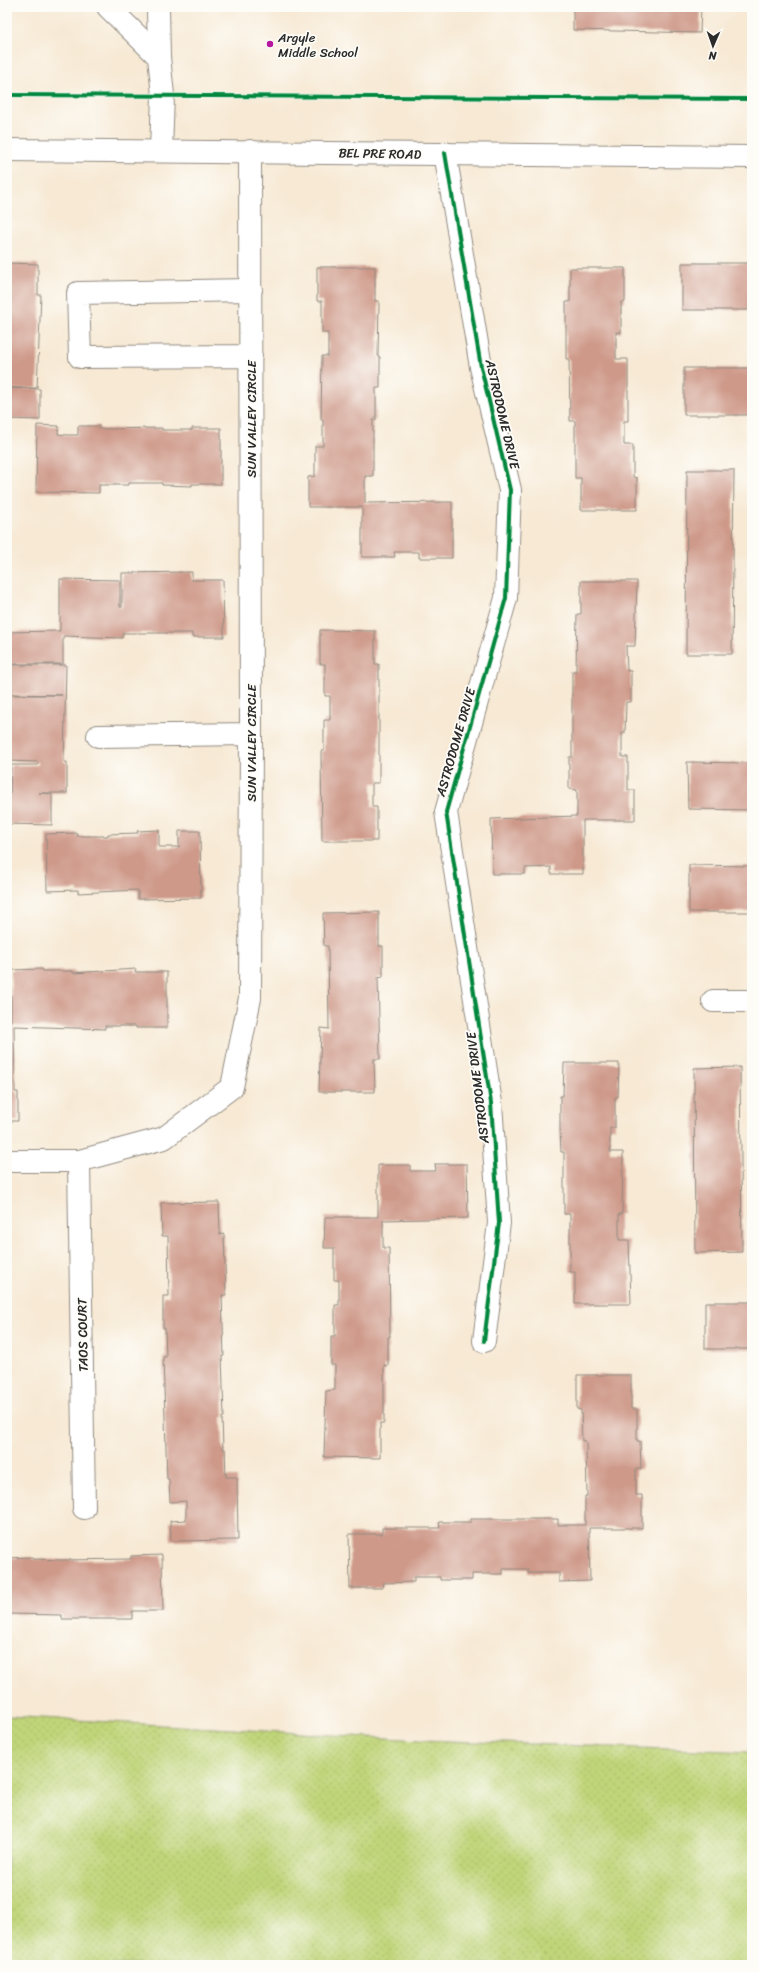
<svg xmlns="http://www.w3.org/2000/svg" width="759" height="1972" font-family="Sriracha,sans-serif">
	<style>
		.grass { fill: url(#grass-dots); stroke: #768052 }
		.building { fill: #ce9989 }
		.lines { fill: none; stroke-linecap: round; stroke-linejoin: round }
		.minor-casing { stroke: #918a80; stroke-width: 24 }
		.major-casing { stroke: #918a80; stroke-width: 24 }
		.minor { stroke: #fff; stroke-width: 22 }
		.major { stroke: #fff; stroke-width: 22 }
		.cycleway-casing { stroke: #fdfcf7; stroke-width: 6 }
		.cycleway { stroke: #00873e; stroke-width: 4 }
		.poi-dot { fill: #b5179e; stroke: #fdfcf7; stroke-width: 1.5 }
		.labels { text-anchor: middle; stroke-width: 3.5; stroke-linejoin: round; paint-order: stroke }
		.poi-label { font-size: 13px; fill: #2b2b2b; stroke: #fdfcf7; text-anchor: start }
		.street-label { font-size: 13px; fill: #2b2b2b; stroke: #fdfcf7 }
	</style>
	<defs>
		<pattern id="grass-dots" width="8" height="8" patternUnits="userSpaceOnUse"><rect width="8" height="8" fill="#c0d579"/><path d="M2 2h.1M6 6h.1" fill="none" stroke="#a5b769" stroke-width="1.8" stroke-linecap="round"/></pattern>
	</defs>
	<rect width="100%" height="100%" fill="#fdfcf7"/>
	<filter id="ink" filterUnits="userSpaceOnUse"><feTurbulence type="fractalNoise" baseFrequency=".025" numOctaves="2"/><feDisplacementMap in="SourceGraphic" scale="8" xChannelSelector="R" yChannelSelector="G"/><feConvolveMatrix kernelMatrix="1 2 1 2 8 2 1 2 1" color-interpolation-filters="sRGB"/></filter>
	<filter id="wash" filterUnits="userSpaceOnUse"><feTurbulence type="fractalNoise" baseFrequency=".012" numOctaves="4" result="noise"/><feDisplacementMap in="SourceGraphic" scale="16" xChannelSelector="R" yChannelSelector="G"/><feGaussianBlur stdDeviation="0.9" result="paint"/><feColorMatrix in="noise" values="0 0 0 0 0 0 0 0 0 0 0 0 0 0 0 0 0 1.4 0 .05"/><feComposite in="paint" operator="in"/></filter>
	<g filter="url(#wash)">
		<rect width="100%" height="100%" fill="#f7e9d4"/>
		<path class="grass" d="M7,1716L420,1740L752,1752V1965H7Z"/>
		<g id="blocks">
			<path class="building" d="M573,7H701L700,33L573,30Z
				M7,263L38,264V295H41L37,388H7Z
				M682,263H752V310H682Z
				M317,267H375V301H379L378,356L380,357V388H376V420H373V476H365V503L452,502V558H419V552H394L395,557H362V507H308V477L315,476V446H323V420H321L322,356H328V333H322V301H317Z
				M570,268H625V302H621V333L616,332V359H628V421H624V445H633V477L637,478V510H581V478H575V421H570L569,359H566V302H570Z
				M684,368H752V415H684Z
				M7,388L40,389V420L7,419Z
				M37,425L59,426L58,434L67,435H78V426H99V429L162,428V430H192V428H221V484H192V486L162,485V483H129V485H99V493L36,492Z
				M687,470H734L732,654H686Z
				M192,572V580H223L224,637H192V633H123L122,638L63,636V664H7V632L60,631V579L120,580V607H122V573Z
				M581,581H637L635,646H626L627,671H631V702H626L625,733H622V757H628V790H635V820H583V874H551V867L525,868V874H492L491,819L577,816V790L569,789V757H572V671H576L577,614H581Z
				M320,630L375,631V664H379V783H372V807H377V841H322L321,751H324V720H330V696H325V664H320Z
				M9,665H66L64,762H67V793H39L52,794V825L7,824V793H10L11,765H38V762L7,761V695H62L9,694Z
				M687,762L752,763V810L688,809Z
				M159,830V847H179V831H200L201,898L138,899V890L78,893V890L47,891L46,834L77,833V836H108V834L138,833L137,831Z
				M689,865L752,866V912H689Z
				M379,912V946H383V977L378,978L380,1059H374L375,1092H319L321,1028L329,1029L328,946H324L323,913Z
				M42,969L43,971H73V973L136,969L135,972H167V1028H136V1026H105V1029L14,1026L15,1092H18V1121H7V1021H11V970Z
				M564,1063H619L618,1097H615V1128H610V1152H623L622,1214H619V1240H629L631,1304H575V1272H570V1214H564V1152H561L560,1128V1096H563Z
				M740,1067L742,1252L695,1253L694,1068Z
				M435,1164H467L468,1218L383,1220V1248H389L390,1337H388V1366L384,1365V1423H380V1458L324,1457L326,1391L335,1390V1365H331V1336H335V1305H339V1280H334V1248H324L325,1217H378V1165H410V1171H436Z
				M219,1202L220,1235L224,1234L226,1295H222L224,1356H222L224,1417H222L223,1449H225L226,1477H237L238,1540L171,1541L170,1521L186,1520V1501L170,1502L169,1479H167L163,1357H166L165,1328H163V1296H169L168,1236H162L161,1203Z
				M705,1302H752V1349H705Z
				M577,1375H631V1409H637V1441H640L641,1469H636V1495H642V1528H589L590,1581L559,1582V1573H528V1569H503V1574H472V1580H440V1577H414V1582L383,1583L382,1588H350L349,1534H382V1528H440L439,1522H471V1519H558V1525H585V1496H587L586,1441H582L581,1410L577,1409Z
				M162,1555L163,1611H132V1619H62V1615L7,1614V1558L32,1557V1559L62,1560L131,1559V1556Z"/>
		</g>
	</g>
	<g filter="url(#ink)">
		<use href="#blocks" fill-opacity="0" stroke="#918a80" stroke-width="1"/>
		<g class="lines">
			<g class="minor-casing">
				<path id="minor" d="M108,7L159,57
					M158,7L159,57L163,95L161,151
					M445,153L481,367L510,490L506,598L446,812L491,1103L499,1223L484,1341
					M251,356L80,357L78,293L251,290
					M98,736L251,734
					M713,1001H752
					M7,1161H79L164,1138L232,1087L250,998L251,734L250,151
					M79,1161L84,1508"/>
			</g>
			<g class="major-casing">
				<path id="major" d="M7,150L752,157"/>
			</g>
			<use href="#minor" class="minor"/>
			<use href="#major" class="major"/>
			<g class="cycleway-casing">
				<path id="cycleway" d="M7,95L752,99
					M445,153L481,367L510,490L506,598L446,812L491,1103L499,1223L484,1341"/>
			</g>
			<use href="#cycleway" class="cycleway"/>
		</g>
	</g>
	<circle class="poi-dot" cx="270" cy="44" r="4"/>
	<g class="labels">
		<g class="poi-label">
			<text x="278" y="42">Argyle<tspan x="278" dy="15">Middle School</tspan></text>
		</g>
		<g class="street-label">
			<text transform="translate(380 153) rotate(1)" y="5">BEL PRE ROAD</text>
			<text transform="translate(503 414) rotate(77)" y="5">ASTRODOME DRIVE</text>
			<text transform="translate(251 419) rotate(-90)" y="5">SUN VALLEY CIRCLE</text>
			<text transform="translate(455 742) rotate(-74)" y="5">ASTRODOME DRIVE</text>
			<text transform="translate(251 743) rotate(-90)" y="5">SUN VALLEY CIRCLE</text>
			<text transform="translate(477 1088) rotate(-97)" y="5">ASTRODOME DRIVE</text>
			<text transform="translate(82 1335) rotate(-91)" y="5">TAOS COURT</text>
		</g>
	</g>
	<rect width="759" height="1972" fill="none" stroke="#fdfcf7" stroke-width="24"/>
	<g transform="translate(713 46) rotate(182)" stroke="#fdfcf7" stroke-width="3" paint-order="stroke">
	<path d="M0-3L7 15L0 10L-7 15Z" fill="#2b2b2b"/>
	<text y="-6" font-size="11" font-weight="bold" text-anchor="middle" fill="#2b2b2b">N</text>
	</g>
</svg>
